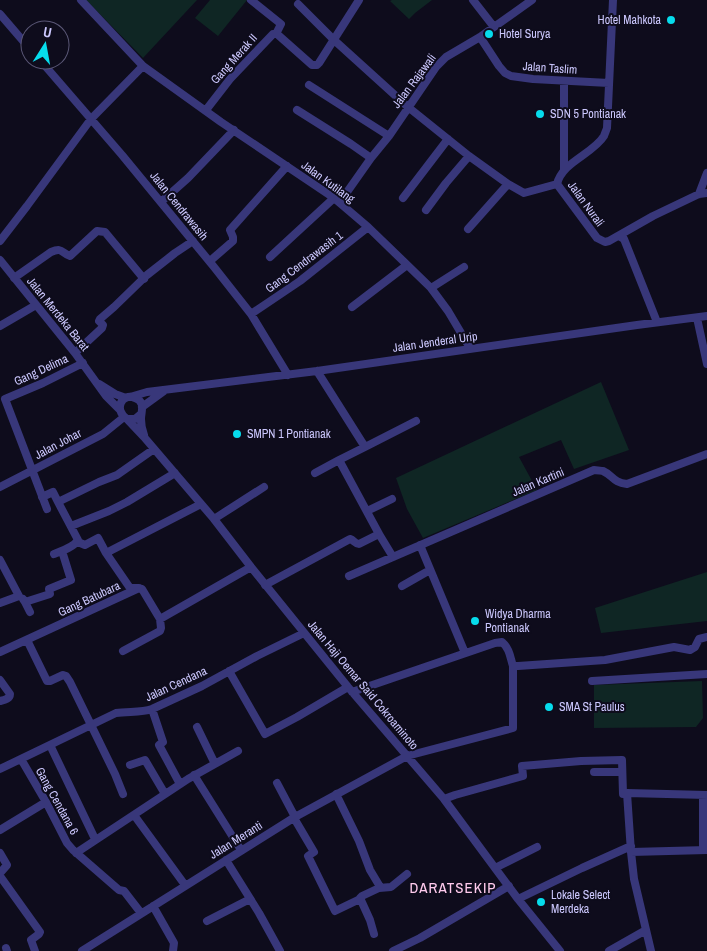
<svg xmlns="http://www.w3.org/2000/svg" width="707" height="951" font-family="'Archivo Narrow',sans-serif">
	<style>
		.green { fill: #0f2624 }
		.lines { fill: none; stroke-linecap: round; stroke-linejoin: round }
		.minor { stroke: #38377a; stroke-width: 8 }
		.poi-dot { fill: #06dcec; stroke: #0e0c1c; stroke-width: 2 }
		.labels { text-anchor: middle; stroke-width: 4; stroke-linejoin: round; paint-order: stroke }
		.poi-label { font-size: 12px; fill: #ccc8fe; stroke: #0e0c1c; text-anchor: start }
		.street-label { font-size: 12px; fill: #ccc8fe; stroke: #0e0c1c }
		.quarter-label { font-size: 15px; letter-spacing: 1px; fill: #fecaec; stroke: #0e0c1c }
	</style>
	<rect width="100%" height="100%" fill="#0e0c1c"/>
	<path class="green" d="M86,0H197L143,58Z
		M210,0H247L218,36L195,18Z
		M392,0H432L415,13L409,19L390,1Z
		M601,382L629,450L574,469L561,440L519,457L537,490L423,538L407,509L396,478Z
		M707,572V621L601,633L595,608Z
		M702,681L703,718L696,727L594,728V685Z"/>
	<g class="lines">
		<path class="minor" d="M251,0L281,24L276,34
			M473,0L494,27
			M298,4L334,40L408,107L469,156L508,184L524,193L557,184L597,238L605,242L609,241L653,216L699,194L707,193
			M0,14L30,49
			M480,37L499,66L505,73L511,76L533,79L609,83
			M40,60L122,155L214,267L251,314L288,375
			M143,66L221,122L334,198L368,227L431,288L448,311L470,348
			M309,85L389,136
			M206,110L230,79L273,34H277L312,65H317L319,63L359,0
			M297,110L351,144L371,158
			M564,170V81
			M557,184C562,162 593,154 604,136C605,133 606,131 607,128L613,0
			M699,194L707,173
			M403,198L448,139
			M161,202L188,178L234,130
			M340,202L371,158L389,136L436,67L446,57L480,37L532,0
			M426,210L446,183L469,156
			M468,229L508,184
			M619,236L624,239L657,322
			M0,241L27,206L91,119L143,66L81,0
			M270,257L334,198
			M0,260L75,353L106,396L119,409
			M210,261L233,241V237L230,230L287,166
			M14,278L51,252C63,247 61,253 70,256L97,231L105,232L144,279
			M431,288L464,267
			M352,307L407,265
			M251,314L300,281L368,227
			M697,318L707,364
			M0,326L36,305
			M75,353L102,328L103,325L99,321L100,319L114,307L147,275L175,253L193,241
			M317,371L365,447L339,460L379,534
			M99,384L115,394L126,398
			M130,397L147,392L317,371L637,325L707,316
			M142,407L164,391
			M141,414L135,419H127C113,410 122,392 135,398C146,402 141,411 141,419C141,425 142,430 144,435
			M127,419L144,437L214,519L251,567L348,687L444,799L518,899L560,951
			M365,447L416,421
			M315,473L339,460
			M0,487L103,434L124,417
			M42,497L53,492L58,502
			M47,509L5,399L43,383L83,363
			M367,511L392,499
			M214,519L264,487
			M71,526L109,511L127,502L175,473
			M78,542L85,545L98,538L106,553L130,588H139
			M420,545L465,653
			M106,553L201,504
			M54,554C62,551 74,547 78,540L58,502L99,482L117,475L154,449
			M0,560L19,596L0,603
			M349,576L594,470C596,470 602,471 603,471C614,476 612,482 627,484L707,454
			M265,585L350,539C354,540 355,544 359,544L379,534L393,557
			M402,586L430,570
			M23,599L25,602L30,612
			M25,602L50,594L49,589L71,580L62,551
			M27,640L47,681H50L63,675L66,676L70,682L115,774L123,794
			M123,651L160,631L161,628L160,619
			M0,652L139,588L142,589L160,619L251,567
			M229,671L265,734L297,717L348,687
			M0,680L10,694C10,699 4,700 0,701
			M592,681L707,674
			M352,692L495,643L502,642C510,649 510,657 513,666H518L605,660L674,647L690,650L695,647L699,639L707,637
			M152,709L163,742L159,745L180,784
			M197,727L215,764
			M50,745L95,839
			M21,759L46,802L67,843L73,850L119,890L124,891L141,913
			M130,765L145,760L165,794
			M0,769L116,713C128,711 141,713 152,709L202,686L257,656L304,633
			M594,772H622
			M194,775L241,850
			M277,783L295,817
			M336,794L359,841L370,870L379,885V888L362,896L360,898L370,920L374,934
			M703,795V850
			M444,799L455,795L523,776L522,766L581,761L622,760L623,794
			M134,815L185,885
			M294,818L314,852L308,856L335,911L360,899
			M0,830L46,802
			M631,852L627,793L707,795
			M0,853L7,865L0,873
			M76,853L188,779L238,751
			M226,860L259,913L280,951
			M495,868L537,847
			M0,876L40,932L39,934L31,940L35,951
			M379,888L391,887L407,874
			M518,899L582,868L631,846
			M153,906L174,943L173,951
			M207,921L250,899
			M6,948L7,951
			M82,951L295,817L407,756L513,728V666
			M393,951L420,938L509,886
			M609,951L646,930
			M651,951L634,879L631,852L707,850"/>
	</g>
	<g class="poi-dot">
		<circle cx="671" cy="20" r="5"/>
		<circle cx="489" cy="34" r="5"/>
		<circle cx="540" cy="114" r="5"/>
		<circle cx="237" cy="434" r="5"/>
		<circle cx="475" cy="621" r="5"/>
		<circle cx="549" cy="707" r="5"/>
		<circle cx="541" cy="902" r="5"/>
	</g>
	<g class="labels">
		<g class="poi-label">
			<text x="661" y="24" text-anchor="end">Hotel Mahkota</text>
			<text x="499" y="38">Hotel Surya</text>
			<text x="550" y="118">SDN 5 Pontianak</text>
			<text x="247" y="438">SMPN 1 Pontianak</text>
			<text x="485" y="618">Widya Dharma<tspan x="485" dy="14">Pontianak</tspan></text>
			<text x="559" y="711">SMA St Paulus</text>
			<text x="551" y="899">Lokale Select<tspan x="551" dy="14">Merdeka</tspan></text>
		</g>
		<g class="street-label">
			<text transform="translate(234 59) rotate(-48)" y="4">Gang Merak II</text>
			<text transform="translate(550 68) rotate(4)" y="4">Jalan Taslim</text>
			<text transform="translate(414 81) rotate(-53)" y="4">Jalan Rajawali</text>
			<text transform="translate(328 182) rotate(36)" y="4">Jalan Kutilang</text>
			<text transform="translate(586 204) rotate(54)" y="4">Jalan Nurali</text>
			<text transform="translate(179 206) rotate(51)" y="4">Jalan Cendrawasih</text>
			<text transform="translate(304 262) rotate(-37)" y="4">Gang Cendrawasih 1</text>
			<text transform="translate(58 314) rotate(51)" y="4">Jalan Merdeka Barat</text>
			<text transform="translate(435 342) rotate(-8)" y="4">Jalan Jenderal Urip</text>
			<text transform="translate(41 370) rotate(-25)" y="4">Gang Delima</text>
			<text transform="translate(58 444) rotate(-28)" y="4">Jalan Johar</text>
			<text transform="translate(538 482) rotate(-23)" y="4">Jalan Kartini</text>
			<text transform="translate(89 599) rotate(-25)" y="4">Gang Batubara</text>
			<text transform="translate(176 684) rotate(-25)" y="4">Jalan Cendana</text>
			<text transform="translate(363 685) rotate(50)" y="4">Jalan Haji Oemar Said Cokroaminoto</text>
			<text transform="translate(57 801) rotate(61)" y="4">Gang Cendana 6</text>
			<text transform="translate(236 840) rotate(-32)" y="4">Jalan Meranti</text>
		</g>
		<g class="quarter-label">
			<text x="453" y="893">DARATSEKIP</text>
		</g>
	</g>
	<g transform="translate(45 45) rotate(11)"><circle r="24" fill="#0e0c1c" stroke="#5a5776"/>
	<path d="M0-4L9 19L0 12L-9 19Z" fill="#06dcec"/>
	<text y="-8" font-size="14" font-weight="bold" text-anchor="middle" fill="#ccc8fe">U</text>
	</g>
</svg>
